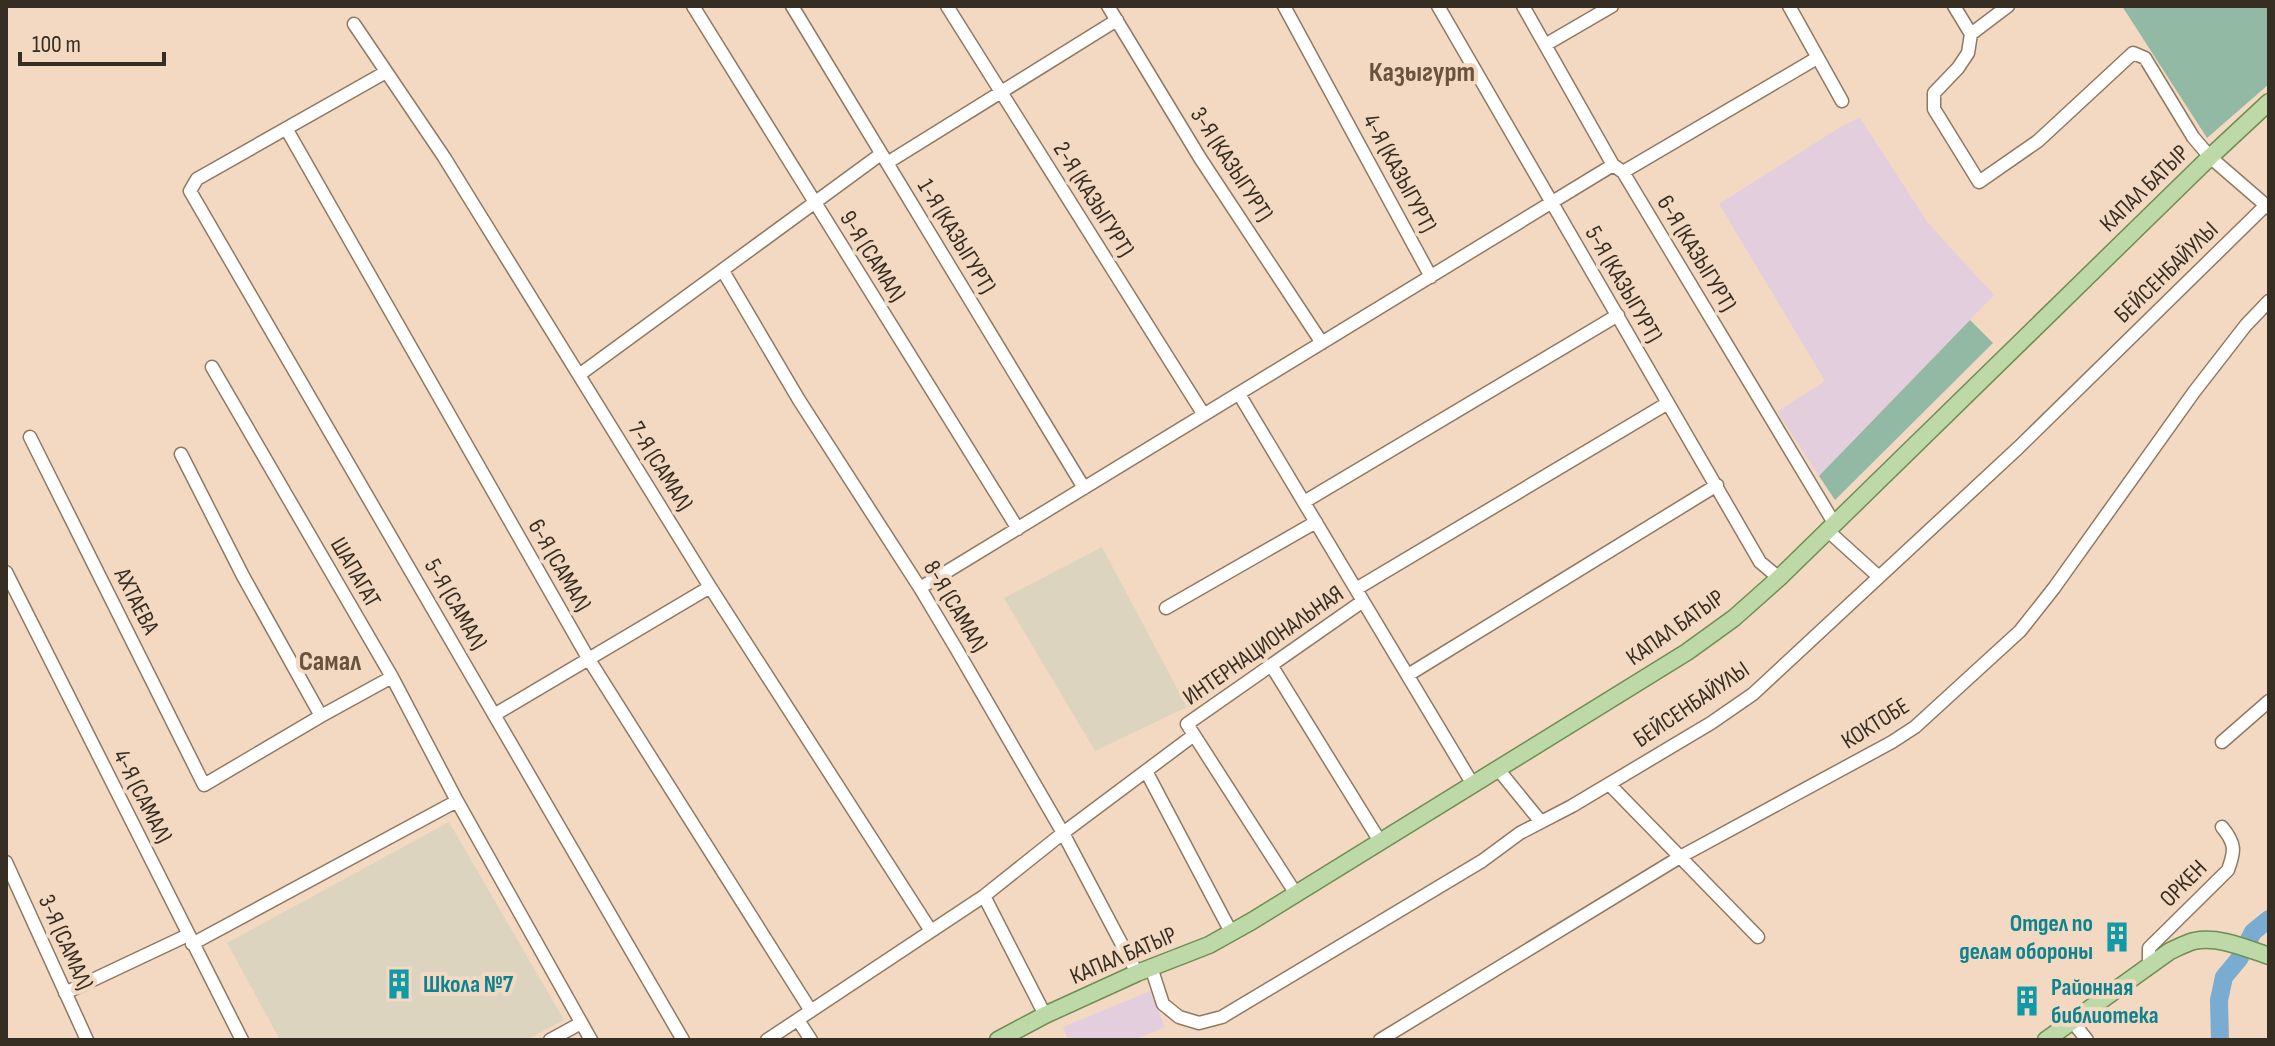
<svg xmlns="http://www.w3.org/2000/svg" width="2275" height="1046" font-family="'Sofia Sans Condensed',sans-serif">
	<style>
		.commercial { fill: #e2cedd }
		.industrial { fill: #ddd4bf }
		.green { fill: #92b9a3 }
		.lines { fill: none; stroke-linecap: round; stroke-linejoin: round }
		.river { stroke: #7aabd1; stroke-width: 18 }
		.minor-casing { stroke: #907963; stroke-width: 15 }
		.major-casing { stroke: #708d53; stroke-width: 19 }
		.minor { stroke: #fff; stroke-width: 12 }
		.major { stroke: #bcd9a7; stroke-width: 16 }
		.labels { text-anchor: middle; stroke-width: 8; stroke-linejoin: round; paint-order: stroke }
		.street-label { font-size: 24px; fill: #362d23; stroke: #f3d9c2 }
		.culture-label { font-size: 24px; font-weight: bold; fill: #0d838f; stroke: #f3d9c2; text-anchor: start }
		.quarter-label { font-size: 28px; font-weight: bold; fill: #69533e; stroke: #f3d9c2 }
	</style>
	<rect width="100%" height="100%" fill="#f3d9c2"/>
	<path class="commercial" d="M1860,118L1928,223L1994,295L1819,476L1777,412L1825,381L1719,204L1842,126Z
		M1150,991L1165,1027L1134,1040H1068L1063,1027Z"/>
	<path class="industrial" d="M1102,547L1187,707L1095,751L1004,598Z
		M449,822L564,1020L526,1040H280L227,943Z"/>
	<path class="green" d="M2122,6H2267L2269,84L2207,138Z
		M1970,320L1993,343L1835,500L1819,476Z"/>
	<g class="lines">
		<path class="river" d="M2220,1040L2219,1000L2224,977L2239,959L2253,932L2269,919"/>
		<g class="minor-casing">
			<path id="minor" d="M693,6L1018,529
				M792,6L1084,488
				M947,6L1204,415
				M1108,6L1200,158L1322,343
				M1284,6L1431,277
				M1438,6L1760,562L1779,578
				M1523,6L1613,165L1623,172L1834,523
				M1789,6L1842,101
				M1954,6L1971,34
				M2008,6L1971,34L1968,53L1958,68L1934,93V109L1979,182L2038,141L2133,53L2145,58L2193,137L2210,157L2269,208
				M354,24L444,157L710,587L931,931
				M1545,45L1612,6
				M386,72L197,179L190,191L683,1040
				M287,130L588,658L811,1011
				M887,163L1117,20
				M1623,172L1817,58
				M723,271L799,400L920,588L957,650L1063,833L1137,973
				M212,367L392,677L457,801L591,1040
				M579,375L881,154
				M1239,394L1472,783
				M30,437L204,785L321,716L392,677
				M181,454L243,576L321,716
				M1304,502L1618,315
				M1827,530L1879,577
				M6,572L242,1040
				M920,588L1613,165
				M1356,589L1668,403
				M1166,608L1316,522
				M1271,665L1381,843
				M1408,675L1717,485
				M494,715L710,587
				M2222,742L2269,701
				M1497,768L1541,822
				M1146,771L1231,932
				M1609,784L1758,937
				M6,862L87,1040
				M1296,894L1187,724L1363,601
				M984,896L1045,1015
				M192,944L457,801
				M2149,966V948L2228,870C2235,851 2236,844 2222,827
				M1151,967L1163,1004L1179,1017L1199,1023L1222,1017L1482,861L1520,833L1572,806L1711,723L1753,694L2018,448L2266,205
				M65,993L188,935
				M798,1020L811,1040
				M2072,1021L2087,1040
				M550,1040L581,1023
				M767,1040L984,896L1063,833L1194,735
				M1380,1040L1680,857L1892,742L1915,727L2020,631L2054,588L2194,392L2246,325L2269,301"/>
		</g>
		<g class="major-casing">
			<path id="major" d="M998,1040L1045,1015L1137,973L1209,945L1252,921L1687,652L1734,618L1779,578L2210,157L2269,102
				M2046,1040L2170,951C2177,948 2186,943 2194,941C2219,936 2245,948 2269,956"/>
		</g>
		<use href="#minor" class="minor"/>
		<use href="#major" class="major"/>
	</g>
	<defs>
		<g id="building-bare" transform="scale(2.4)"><path d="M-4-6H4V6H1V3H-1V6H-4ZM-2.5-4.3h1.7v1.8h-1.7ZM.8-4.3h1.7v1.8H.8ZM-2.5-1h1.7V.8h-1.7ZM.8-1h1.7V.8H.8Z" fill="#0f9aa8" stroke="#f3d9c2" stroke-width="2.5" paint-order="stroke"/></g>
	</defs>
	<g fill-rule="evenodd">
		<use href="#building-bare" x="2117" y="937"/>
		<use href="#building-bare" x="399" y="984"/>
		<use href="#building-bare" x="2027" y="1001"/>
	</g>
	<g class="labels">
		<g class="street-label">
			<text transform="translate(1232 164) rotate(57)" y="8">3-Я (КАЗЫГУРТ)</text>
			<text transform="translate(1400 173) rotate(62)" y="8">4-Я (КАЗЫГУРТ)</text>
			<text transform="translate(2144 188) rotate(-44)" y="8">КАПАЛ БАТЫР</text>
			<text transform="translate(1094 199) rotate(58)" y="8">2-Я (КАЗЫГУРТ)</text>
			<text transform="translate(957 236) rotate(59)" y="8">1-Я (КАЗЫГУРТ)</text>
			<text transform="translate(1697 253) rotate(59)" y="8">6-Я (КАЗЫГУРТ)</text>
			<text transform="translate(873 256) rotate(58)" y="8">9-Я (САМАЛ)</text>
			<text transform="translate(2166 272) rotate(-44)" y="8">БЕЙСЕНБАЙУЛЫ</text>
			<text transform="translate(1624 284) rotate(60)" y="8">5-Я (КАЗЫГУРТ)</text>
			<text transform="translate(661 466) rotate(58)" y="8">7-Я (САМАЛ)</text>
			<text transform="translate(560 565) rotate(60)" y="8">6-Я (САМАЛ)</text>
			<text transform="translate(356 572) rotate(60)" y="8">ШАПАГАТ</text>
			<text transform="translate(137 601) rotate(63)" y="8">АХТАЕВА</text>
			<text transform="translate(456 604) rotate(60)" y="8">5-Я (САМАЛ)</text>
			<text transform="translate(956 606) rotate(59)" y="8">8-Я (САМАЛ)</text>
			<text transform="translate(1675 627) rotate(-35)" y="8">КАПАЛ БАТЫР</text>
			<text transform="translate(1263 645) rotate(-35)" y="8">ИНТЕРНАЦИОНАЛЬНАЯ</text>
			<text transform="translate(1691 704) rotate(-34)" y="8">БЕЙСЕНБАЙУЛЫ</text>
			<text transform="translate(1875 723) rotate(-32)" y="8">КОКТОБЕ</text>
			<text transform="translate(143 796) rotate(63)" y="8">4-Я (САМАЛ)</text>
			<text transform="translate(2183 883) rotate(-45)" y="8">ОРКЕН</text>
			<text transform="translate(66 942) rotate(66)" y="8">3-Я (САМАЛ)</text>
			<text transform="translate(1123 955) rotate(-23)" y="8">КАПАЛ БАТЫР</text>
		</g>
		<g class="culture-label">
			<text x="2093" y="931" text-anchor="end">Отдел по<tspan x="2093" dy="28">делам обороны</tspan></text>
			<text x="423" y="992">Школа №7</text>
			<text x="2051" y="995">Районная<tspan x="2051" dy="28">библиотека</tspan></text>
		</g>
		<g class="quarter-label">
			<text x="1422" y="81">Казыгурт</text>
			<text x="330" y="670">Самал</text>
		</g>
	</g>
	<rect width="2275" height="1046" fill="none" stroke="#362d23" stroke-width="16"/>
	<path d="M20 52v12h144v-12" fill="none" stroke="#362d23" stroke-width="4"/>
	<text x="32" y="52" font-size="24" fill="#362d23" stroke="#f3d9c2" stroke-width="6" paint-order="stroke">100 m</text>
</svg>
